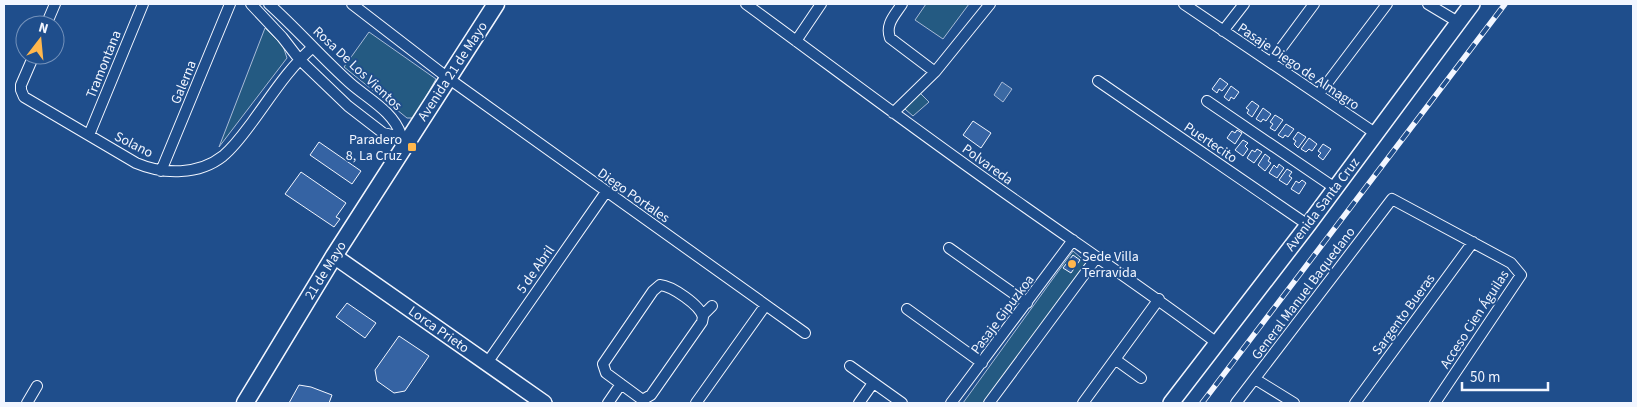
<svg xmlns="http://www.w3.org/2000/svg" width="1637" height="407" font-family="'Source Sans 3',sans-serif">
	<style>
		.green { fill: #245a82; stroke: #a8bbd7 }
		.water { fill: #3b69a3; stroke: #a8bbd7 }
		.building { fill: #3563a3; stroke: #f2f6ff }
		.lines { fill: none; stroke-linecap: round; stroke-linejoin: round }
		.street-casing { stroke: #f2f6ff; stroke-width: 12 }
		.secondary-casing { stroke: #f2f6ff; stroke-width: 18 }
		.primary-casing { stroke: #f2f6ff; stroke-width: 19 }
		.street { stroke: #1f4e8c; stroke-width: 10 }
		.secondary { stroke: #1f4e8c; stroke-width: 15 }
		.primary { stroke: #1f4e8c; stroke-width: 16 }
		.rail-casing { stroke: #f2f6ff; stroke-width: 5.5 }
		.rail { stroke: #1f4e8c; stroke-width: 4; stroke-dasharray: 11; stroke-linecap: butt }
		.poi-dot { fill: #ffb74d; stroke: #1f4e8c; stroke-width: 2 }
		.labels { text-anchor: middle; stroke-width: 4; stroke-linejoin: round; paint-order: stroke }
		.street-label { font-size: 14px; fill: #f2f6ff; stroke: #1f4e8c }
		.poi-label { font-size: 14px; fill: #f2f6ff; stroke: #1f4e8c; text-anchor: end }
	</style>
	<rect width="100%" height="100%" fill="#1f4e8c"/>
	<path class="green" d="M926,4H969L943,39L915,20Z
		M265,28L283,46L287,58L219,147Z
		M369,32L436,79L414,118H407L344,67Z
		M914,87L929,102L913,116L898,103Z
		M1073,251L1087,263L984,403H963Z"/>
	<path class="water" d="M1002,82L1012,89L1003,102L994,95Z"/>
	<path class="building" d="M1220,78L1228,84L1222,91L1219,89L1217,93L1212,89Z
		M1231,86L1239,92L1234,99L1231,97L1229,101L1224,97Z
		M1252,101L1259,106L1252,117L1247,113L1249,110L1246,108Z
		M1263,108L1271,114L1266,121L1263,119L1261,122L1256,119Z
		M1275,115L1283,120L1275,131L1270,128L1273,124L1270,122Z
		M973,121L991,133L981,148L963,135Z
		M1286,124L1294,129L1288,137L1285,135L1283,138L1278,135Z
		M1237,130L1242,133L1235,144L1227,138L1232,131L1235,133Z
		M1298,132L1306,137L1298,148L1294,144L1296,141L1293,139Z
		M1309,138L1317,144L1312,151L1309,149L1306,152L1301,149Z
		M1243,140L1248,143L1245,146L1248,149L1243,156L1235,150Z
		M319,142L361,171L352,184L310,155Z
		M1323,144L1331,149L1323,160L1318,156L1321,153L1318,151Z
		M1257,149L1262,152L1254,163L1247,158L1252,150L1255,152Z
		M1265,154L1270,158L1268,161L1271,163L1265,171L1258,165Z
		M1279,164L1284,168L1277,178L1269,173L1274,165L1277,168Z
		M1287,169L1292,172L1289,176L1292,178L1287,185L1279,180Z
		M301,172L346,203L336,217L340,219L334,227L285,194Z
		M1302,180L1306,183L1299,194L1291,189L1296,181L1299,183Z
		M1073,255L1080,260L1071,273L1063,268Z
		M347,303L376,323L365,338L336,317Z
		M399,336L429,356L405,391L394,393L377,381L375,370Z
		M299,385L311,387L332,395L329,403H289Z"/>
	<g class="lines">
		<g class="street-casing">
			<path id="street" d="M251,4L282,37L299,59L348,106L383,133L392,135H401L408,139
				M269,4C297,29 322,58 350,83C368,99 393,111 401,135
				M352,4L448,78L805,333
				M746,4C839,72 930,141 1025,207C1089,252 1154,296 1217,343
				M902,4C895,15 885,24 890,38L935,72
				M1184,4L1375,133
				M1428,4L1458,22
				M46,25L55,4
				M1223,31L1244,4
				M796,41L821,4
				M34,55L21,85V90L24,97L136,163C164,175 199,175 223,156C235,146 244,133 253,121C272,95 289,68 313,47
				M1271,62L1314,4
				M1098,81L1308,225
				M1319,94L1387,4
				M1207,101L1335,188
				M893,113L935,72L990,4
				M89,135L143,4
				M161,171L230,4
				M949,248L1027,303
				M660,285C672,286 700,305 703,317L702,322L651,395L644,399L640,398L606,373L603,364L653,291Z
				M907,309L982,363
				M703,315L712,306
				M1116,360L1141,378
				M487,363L606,192
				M850,366L902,403
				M1255,379L1294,403
				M27,403L37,386
				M608,403L621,384
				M696,403L765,306
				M859,403L873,383
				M951,403L1073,240
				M989,403L1097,257
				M1083,403L1159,299
				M1236,403L1392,199L1511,263L1521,275L1435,403
				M1355,403L1473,242"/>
		</g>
		<g class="secondary-casing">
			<path id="secondary" d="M334,256L544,403
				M1171,403L1308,225L1472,4"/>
		</g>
		<g class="primary-casing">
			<path id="primary" d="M245,403L334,256L496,4"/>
		</g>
		<use href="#street" class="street"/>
		<use href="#secondary" class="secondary"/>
		<use href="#primary" class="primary"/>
		<g class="rail-casing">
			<path id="rail" d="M1202,403L1505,4"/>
		</g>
		<use href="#rail" class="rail"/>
	</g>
	<g class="poi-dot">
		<rect x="407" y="142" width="10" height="10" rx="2.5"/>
		<circle cx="1072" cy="264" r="5"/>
	</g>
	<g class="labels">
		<g class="street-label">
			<text transform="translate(103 64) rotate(-68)" y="5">Tramontana</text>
			<text transform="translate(1299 66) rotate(34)" y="5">Pasaje Diego de Almagro</text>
			<text transform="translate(358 68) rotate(43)" y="5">Rosa De Los Vientos</text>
			<text transform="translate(452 71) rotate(-57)" y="5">Avenida 21 de Mayo</text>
			<text transform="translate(183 82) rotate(-68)" y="5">Galerna</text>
			<text transform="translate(1211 142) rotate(34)" y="5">Puertecito</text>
			<text transform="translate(134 144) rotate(27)" y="5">Solano</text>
			<text transform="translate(988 164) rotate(36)" y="5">Polvareda</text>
			<text transform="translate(634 195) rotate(35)" y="5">Diego Portales</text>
			<text transform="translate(1322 204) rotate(-53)" y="5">Avenida Santa Cruz</text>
			<text transform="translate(535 269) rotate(-55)" y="5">5 de Abril</text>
			<text transform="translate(325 270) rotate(-58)" y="5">21 de Mayo</text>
			<text transform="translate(1303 293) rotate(-53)" y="5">General Manuel Baquedano</text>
			<text transform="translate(1002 314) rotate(-53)" y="5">Pasaje Gipuzkoa</text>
			<text transform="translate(1403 314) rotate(-54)" y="5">Sargento Bueras</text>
			<text transform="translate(1474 319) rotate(-57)" y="5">Acceso Cien Águilas</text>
			<text transform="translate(439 329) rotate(35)" y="5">Lorca Prieto</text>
		</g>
		<g class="poi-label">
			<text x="402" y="144">Paradero<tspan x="402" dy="16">8, La Cruz</tspan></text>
			<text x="1082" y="261" text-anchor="start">Sede Villa<tspan x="1082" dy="16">Terravida</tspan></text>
		</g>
	</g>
	<rect width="1637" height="407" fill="none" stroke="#f2f6ff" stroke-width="10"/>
	<g transform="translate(40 40) rotate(16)"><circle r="24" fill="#1f4e8c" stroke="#7391ba"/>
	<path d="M0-4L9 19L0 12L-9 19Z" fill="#ffb74d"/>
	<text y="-8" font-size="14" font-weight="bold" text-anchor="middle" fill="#f2f6ff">N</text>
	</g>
	<path d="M1462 382v8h86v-8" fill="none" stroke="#f2f6ff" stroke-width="2.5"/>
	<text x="1470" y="382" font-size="15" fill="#f2f6ff" stroke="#1f4e8c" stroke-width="4" paint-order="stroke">50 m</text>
</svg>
